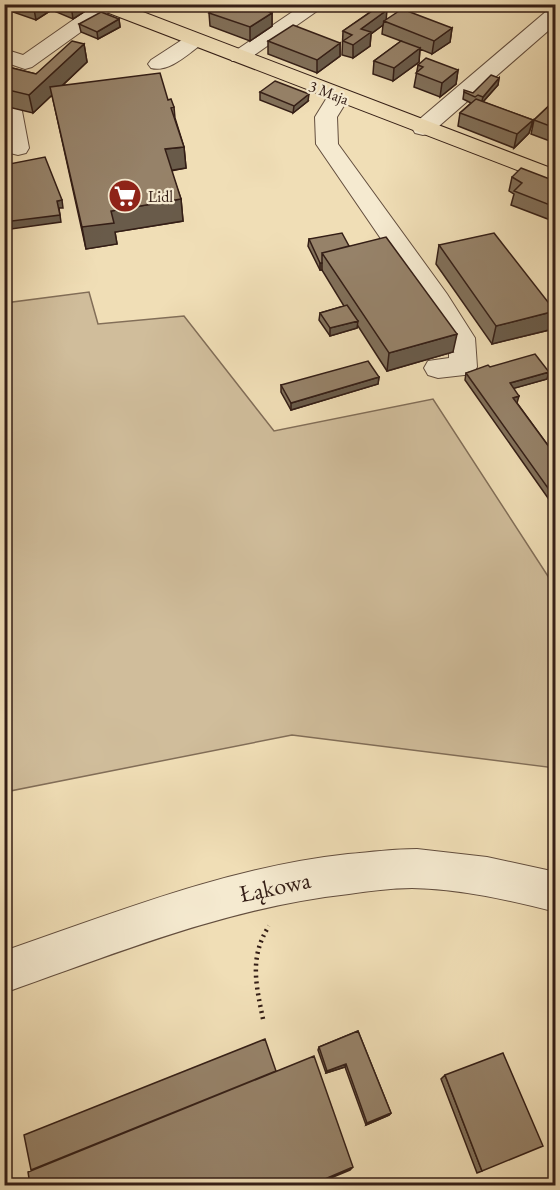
<svg xmlns="http://www.w3.org/2000/svg" width="560" height="1190" font-family="'EB Garamond',serif">
	<style>
		.green { fill: #d0bd9b; stroke: #826e58; stroke-width: 1.5 }
		.lines { fill: none; stroke-linecap: round; stroke-linejoin: round }
		.minor-casing { stroke: #634e3e; stroke-width: 2 }
		.major-casing { stroke: #341e16; stroke-width: 2 }
		.path { stroke: #341e16; stroke-width: 4.5; stroke-dasharray: 2 4; stroke-linecap: butt }
		.minor { fill: #f5ead0; fill-rule: evenodd }
		.major { fill: #f0deb6; fill-rule: evenodd }
		.wall { fill: #81705a; stroke: #341e16; stroke-width: 1.5 }
		.shaded-wall { fill: #695b4a; stroke: #341e16; stroke-width: 1.5 }
		.building { fill: #968269; stroke: #341e16; stroke-width: 1.5 }
		.labels { text-anchor: middle; stroke-width: 4.5; stroke-linejoin: round; paint-order: stroke }
		.far-street-label { font-size: 16px; fill: #341e16; stroke: #f5ead0 }
		.far-poi-label { font-size: 16px; fill: #341e16; stroke: #f5ead0; text-anchor: start }
		.near-street-label { font-size: 24px; fill: #341e16; stroke: #f5ead0 }
	</style>
	<rect width="100%" height="100%" fill="#f0deb6"/>
	<filter id="stains"><feTurbulence type="fractalNoise" baseFrequency=".00333" numOctaves="4"/><feColorMatrix values="0 0 0 0 .2 0 0 0 0 .09 0 0 0 0 .02 0 0 0 .5 -.17"/></filter>
	<radialGradient id="worn" r=".72"><stop offset=".6" stop-color="#630" stop-opacity="0"/><stop offset="1" stop-color="#630" stop-opacity=".3"/></radialGradient>
	<path class="green" d="M89,292L98,324L184,316L274,431L433,399L555,587V768L292,735L5,792V303Z"/>
	<g class="lines">
		<g class="minor-casing">
			<path id="minor" d="M96,4L117,6L32,67L25,69L4,62V49L23,55Z
				M304,4H327L246,61H232L229,57L232,53Z
				M556,7V24L431,133L423,135L415,133L412,128L415,123L549,9Z
				M195,34L202,36L205,40L202,44C188,54 169,73 151,68L148,64L151,60L188,36Z
				M339,90L347,91L350,96L337,117L338,144L447,294L475,338L477,367L473,374L438,378L428,375L424,368L428,361L449,358V338L316,144L315,117L331,91Z
				M4,103L19,106L22,111L29,148L26,153L18,155L10,153L7,148Z
				M417,849L487,857L556,872V912C509,900 460,889 412,888C391,888 370,891 349,894C229,907 117,953 4,993V951C117,912 229,867 348,854C371,852 394,849 417,849Z"/>
		</g>
		<g class="major-casing">
			<path id="major" d="M94,4H122L556,170V185L96,8Z"/>
		</g>
		<path class="path" d="M263,1019C256,985 249,957 269,926"/>
		<use href="#minor" class="minor"/>
		<use href="#major" class="major"/>
	</g>
	<path class="wall" d="M12,4H82L84,12L73,19L54,11L53,9L36,20L13,12Z
		M204,4H248L272,13V26L250,41L210,26L209,13L210,12L205,10Z
		M348,4H389L383,9L386,19L452,28L450,42L432,54L420,49L419,62L393,81L373,74L374,61L401,41L382,34L383,25L371,34L370,46L353,58L342,55L343,31L370,12Z
		M408,4H424L417,9L408,6Z
		M119,19L120,27L98,39L81,32L79,24Z
		M268,41L340,43V56L317,73L268,54Z
		M84,44L87,62L63,85L168,100L174,107L175,118L184,147L186,168L171,171L181,199L183,221L115,232L117,244L86,249L52,95L33,113L4,106V66L36,74Z
		M418,65L458,70L456,84L440,97L414,87Z
		M499,78L498,85L483,102L533,120L529,133L514,148L458,126L460,113L471,103L463,99L464,92L473,93Z
		M260,92L308,101L293,113L260,100Z
		M555,100V143L531,134L534,120Z
		M512,177L555,181V218L553,221L511,205L514,194L509,191Z
		M309,239L349,246L453,352L387,371L358,326L357,328L330,336L319,320L320,313L344,306L322,270H320L308,246Z
		M439,245L555,311L549,330L492,344L436,264Z
		M490,367L547,379L514,388L517,403L555,455V508L465,380L466,373Z
		M379,377L378,384L291,410L281,392V385Z
		M358,1031L391,1113L389,1115L366,1125L345,1067L326,1073L318,1050L319,1047Z
		M445,1075L482,1171L477,1173L441,1079Z"/>
	<path class="shaded-wall" d="M33,4H53V9L36,20Z
		M376,4H389L376,14Z
		M418,4H424L417,9Z
		M83,5L84,12L73,19L72,12Z
		M387,10L386,22L384,21L383,25L371,34L370,46L353,58V45L361,29Z
		M272,13V26L250,41V27Z
		M119,19L120,27L98,39L97,32Z
		M452,28L450,42L432,54L434,41Z
		M340,43V56L317,73V60Z
		M84,44L87,62L33,113L29,95Z
		M420,48L419,62L393,81L394,68Z
		M458,70L456,84L440,97L442,83Z
		M499,78L498,85L481,104L483,97Z
		M309,94L308,101L293,113L294,106Z
		M533,120L529,133L514,148L517,134Z
		M184,147L186,168L167,171L165,149Z
		M181,199L183,221L115,232L117,244L86,249L82,227L111,211Z
		M62,200L63,208H59L61,222L4,230V222L57,201Z
		M320,263H322V270H320Z
		M555,311L549,330L492,344L496,326Z
		M358,321L357,328L330,336V328Z
		M457,334L453,352L387,371L389,353Z
		M549,372L547,379L508,390L510,383Z
		M379,377L378,384L291,410V403Z
		M519,396L517,403L511,405L513,398Z
		M346,1064L345,1067L326,1073L327,1071Z
		M391,1113L389,1115L366,1125L367,1123Z
		M353,1167L350,1170L314,1185H311Z"/>
	<path class="building" d="M54,4H82L83,5L72,12Z
		M222,4H248L272,13L250,27L209,13Z
		M378,7L387,10L361,29L371,32L353,45L343,41L352,35L343,31Z
		M402,9L452,28L434,41L384,21Z
		M101,12L119,19L97,32L79,24Z
		M293,25L340,43L317,60L268,41Z
		M72,41L84,44L29,95L4,89V66L36,74Z
		M401,41L420,48L394,68L374,61Z
		M426,58L458,70L442,83L416,73L423,67L418,65Z
		M160,73L168,100L171,99L174,107L171,108L184,147L165,149L181,199L111,211L114,223L82,227L50,87Z
		M491,75L499,78L483,97L478,95L475,97L464,92V90L473,93Z
		M275,81L309,94L294,106L260,92Z
		M476,99L533,120L517,134L460,113Z
		M555,100V128L534,120Z
		M45,157L62,200L57,201L60,215L4,222V165Z
		M521,168L555,181V207L514,191L522,183L512,177Z
		M342,233L349,246L322,253V263H320L309,239Z
		M494,233L555,311L496,326L439,245Z
		M386,237L457,334L389,353L322,253Z
		M347,305L358,321L330,328L320,313Z
		M535,354L549,372L510,383L519,396L513,398L555,455V498L466,373L488,365L490,367Z
		M368,361L379,377L291,403L281,385Z
		M358,1031L391,1113L367,1123L346,1064L327,1071L319,1047Z
		M265,1039L276,1071L31,1170L24,1135Z
		M503,1053L543,1146L482,1171L445,1075Z
		M314,1056L353,1167L311,1185H30L28,1172Z"/>
	<defs>
		<g id="supermarket-disc" transform="scale(1.725)"><circle r="9.5" fill="#8f2418" stroke="#f5ead0"/><path d="M-6-5.5h2.5l.6 2H6L4.5 2H-2.5L-4.4-4H-6ZM-1.5 3.2a1.3 1.3 0 1 0 .1 0ZM3 3.2a1.3 1.3 0 1 0 .1 0Z" fill="#fff"/></g>
	</defs>
	<g fill-rule="evenodd">
		<use href="#supermarket-disc" x="125" y="196"/>
	</g>
	<g class="labels">
		<g class="far-street-label">
			<text transform="translate(329 92) rotate(21)" y="6">3 Maja</text>
		</g>
		<g class="far-poi-label">
			<text x="148" y="202">Lidl</text>
		</g>
		<g class="near-street-label">
			<text transform="translate(275 887) rotate(-12)" y="8">Łąkowa</text>
		</g>
	</g>
	<rect width="560" height="1190" fill="none" stroke="#f0deb6" stroke-width="24"/>
	<rect x="6" y="6" width="548" height="1178" fill="none" stroke="#341e16" stroke-width="3"/>
	<rect x="12" y="12" width="536" height="1166" fill="none" stroke="#341e16" stroke-width="1.5"/>
	<rect width="100%" height="100%" filter="url(#stains)"/>
	<rect width="100%" height="100%" fill="url(#worn)"/>
</svg>
